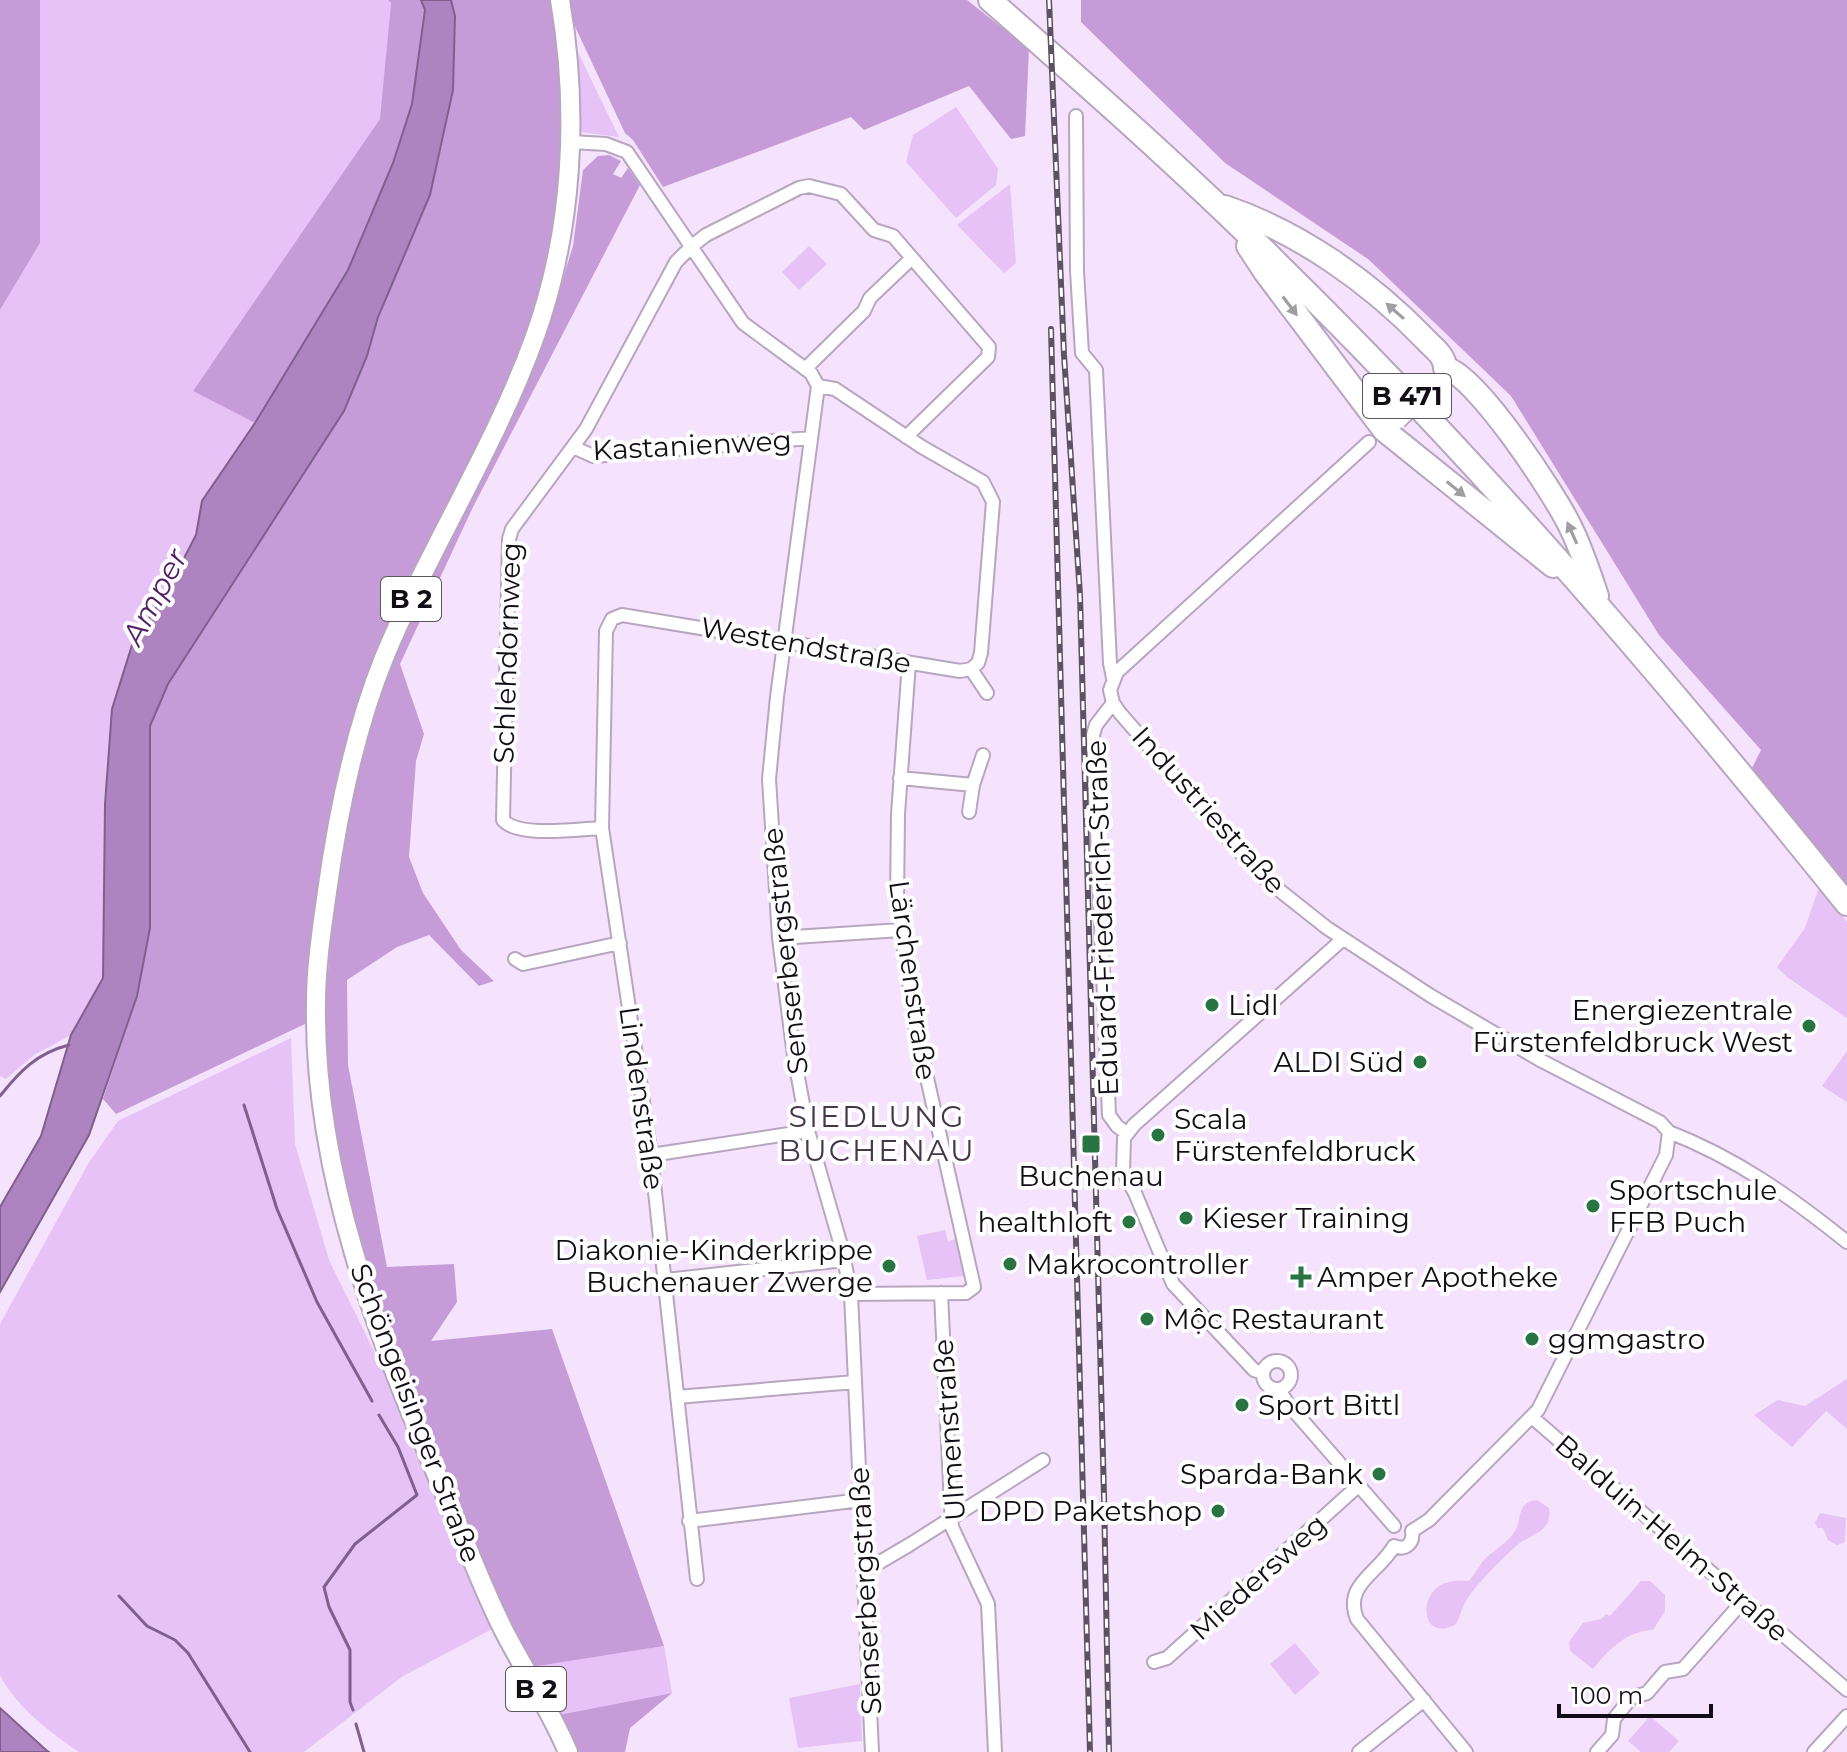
<svg xmlns="http://www.w3.org/2000/svg" width="1847" height="1752" font-family="Montserrat,sans-serif">
	<style>
		.green { fill: #e6c2f6 }
		.forest { fill: #c69cd8 }
		.water { fill: #ad84bf; stroke: #7f608c; stroke-width: 2 }
		.lines { fill: none; stroke-linecap: round; stroke-linejoin: round }
		.stream { stroke: #7f608c; stroke-width: 3 }
		.street-casing { stroke: #b8a6c0; stroke-width: 16 }
		.primary-casing { stroke: #b8a6c0; stroke-width: 22 }
		.highway-casing { stroke: #b8a6c0; stroke-width: 26 }
		.street { stroke: #fff; stroke-width: 12 }
		.primary { stroke: #fff; stroke-width: 18 }
		.highway { stroke: #fff; stroke-width: 22 }
		.rail-casing { stroke: #5d5261; stroke-width: 6 }
		.rail { stroke: #fff; stroke-width: 3; stroke-dasharray: 9; stroke-linecap: butt }
		.highway-bridge-casing { stroke: #b8a6c0; stroke-width: 26; stroke-linecap: butt }
		.highway-bridge { stroke: #fff; stroke-width: 22 }
		.oneway { fill: #a19ea2 }
		.poi-dot { fill: #287442; stroke: #fff; stroke-width: 3 }
		.labels { text-anchor: middle; stroke-width: 8; stroke-linejoin: round; paint-order: stroke }
		.shield { fill: #fff; stroke: #5a565c; stroke-width: 2 }
		.shield-label { font-size: 26px; font-weight: bold; fill: #130d16 }
		.street-label { font-size: 28px; fill: #130d16; stroke: #fff }
		.poi-label { font-size: 28px; fill: #130d16; stroke: #fff; text-anchor: start }
		.water-label { font-size: 30px; font-style: italic; fill: #511d64; stroke: #fff }
		.neighbourhood-label { font-size: 30px; letter-spacing: 2px; fill: #46364c; stroke: #fff }
	</style>
	<rect width="100%" height="100%" fill="#f5e2fd"/>
	<path class="green" d="M40,0H388L391,3L381,119L193,391L255,423L202,501L196,535L167,591L133,642L112,709L105,804L103,978L71,1035L34,1055L6,1079L0,1076V310L40,243Z
		M572,40L619,137L580,132Z
		M956,107L998,169L996,185L956,218L906,162L913,135Z
		M1010,184L1016,263L1004,273L957,225Z
		M809,246L827,264L799,290L782,272Z
		M1819,887L1847,922V1018L1787,977L1777,967L1805,928Z
		M291,1038L295,1144L329,1260L399,1402L496,1627L403,1676L304,1752H79C50,1732 16,1707 0,1675V1324L88,1164L118,1121Z
		M1847,1051V1102L1822,1086Z
		M945,1230L948,1241L956,1239L964,1276L927,1280L917,1236Z
		M1847,1379V1429L1826,1411L1792,1447L1754,1415L1778,1400L1805,1406Z
		M1537,1500L1549,1508C1553,1533 1529,1534 1515,1547C1500,1561 1475,1585 1465,1603C1461,1610 1460,1618 1455,1625C1418,1643 1418,1588 1449,1582C1455,1580 1463,1581 1469,1581C1475,1574 1479,1566 1484,1560C1491,1552 1506,1544 1513,1534C1524,1520 1514,1503 1537,1500Z
		M1820,1513L1846,1518L1845,1542L1837,1545L1828,1540L1823,1528H1818L1815,1523Z
		M1641,1581H1650L1665,1595V1611L1653,1630C1628,1630 1608,1650 1593,1669L1570,1651L1569,1642L1583,1623L1601,1619L1606,1614L1610,1616Z
		M1295,1643L1320,1673L1295,1695L1270,1664Z
		M664,1646L672,1693L558,1715L532,1667Z
		M860,1684L862,1741L798,1748L789,1698Z
		M1650,1716L1679,1741L1669,1752H1641L1628,1741Z"/>
	<path class="forest" d="M0,0H40V243L0,310Z
		M388,0H421L425,10L412,104L393,163L348,270L255,423L193,391L380,119L391,3Z
		M451,0H552C555,49 563,99 562,148C561,228 536,306 509,381L373,663L315,924L307,1023L116,1114L103,1099L137,997L150,928V726L168,684L344,411L367,356L378,317L430,195L453,90L455,16Z
		M568,0H967L1029,49L1025,136L1011,139L969,86L864,130L851,117L663,187L633,140L625,133L571,18Z
		M1081,0H1847V889L1751,770L1761,750L1659,635L1511,396L1368,259L1225,163L1081,22Z
		M609,155L621,161L613,174L621,178L628,168L640,185L473,507L400,664L424,734L416,761L409,857L423,893L461,950L494,981L479,986L429,935L397,947L347,980L348,1065L387,1267L454,1264L457,1302L431,1341L552,1329L664,1646L532,1667L507,1625L413,1401L362,1251L333,1135L323,1026L336,884L357,766L388,667L434,565L519,404L543,343L573,246L583,170L598,156Z
		M672,1693L630,1728L625,1752H573L558,1715Z"/>
	<path class="water" d="M421,0H451L455,16L453,90L430,195L378,317L367,356L344,411L168,684L150,726V928L137,996L89,1135L0,1292V1207L41,1136L71,1035L103,978L105,804L112,709L133,642L167,591L196,535L202,501L255,423L348,270L393,163L412,104L425,10Z
		M0,1708L46,1750L49,1752H0Z"/>
	<g class="lines">
		<path class="stream" d="M0,1096C20,1071 37,1053 69,1045
			M244,1105L277,1209L317,1302L372,1401
			M119,1596L147,1626L175,1640L188,1653L250,1752
			M353,1710L350,1702V1650L329,1607L324,1587L355,1544L417,1495L398,1447L379,1415
			M356,1724L364,1752"/>
		<g class="street-casing">
			<path id="street" d="M1076,116L1077,271L1082,353L1096,370L1110,663L1113,678
				M571,142L606,144L627,152L743,323L811,373L818,386L777,697L769,779L779,938L794,1056L808,1131L842,1249L851,1294L872,1752
				M805,369L864,311L870,298L912,258
				M818,386L835,389L922,447L983,482L993,502L981,653L978,663L971,669
				M1369,442L1117,672L1110,690L1113,703L1120,713L1248,861L1269,882L1327,928L1431,996L1542,1061L1660,1122L1669,1132C1736,1158 1791,1197 1847,1242
				M573,447L593,456L811,438
				M971,669L987,693
				M1113,703L1096,725L1093,735L1109,1115L1117,1126L1126,1133
				M900,778L973,785L983,755
				M969,812L973,785
				M602,828C579,829 518,838 503,820L509,539L512,529L586,429L676,262L692,246L706,235L799,188L809,186L841,194L874,230L893,236L989,347L988,357L906,437
				M779,938L901,930
				M515,959L523,964L620,943
				M651,1155L808,1131
				M666,1280L844,1260
				M941,1293L952,1527L988,1604L995,1752
				M851,1294L966,1293L974,1287L916,1029L897,900L898,814L909,663
				M1263 1375a14 14 0 1 1 28 0a14 14 0 1 1-28 0Z
				M1263,1373L1254,1370L1173,1284L1135,1193L1123,1172L1124,1138L1134,1125L1343,939
				M1282,1388V1394L1288,1404L1394,1526
				M677,1397L855,1382
				M1533,1418L1847,1690
				M689,1521L861,1500
				M1412,1531L1429,1520L1538,1410L1666,1155L1669,1132
				M1394,1546C1379,1573 1343,1584 1357,1619L1466,1752
				M1394,1546C1406,1551 1414,1543 1412,1531
				M864,1566L875,1565L909,1545L1043,1460
				M697,1579L651,1155L602,828L606,631L612,619L622,615L960,671L971,669
				M1154,1662L1167,1658L1358,1486
				M1359,1752L1424,1700
				M1597,1752L1612,1735L1614,1719L1631,1698L1647,1693L1665,1672L1683,1669L1744,1600
				M1814,1752L1847,1716"/>
		</g>
		<g class="primary-casing">
			<path id="primary" d="M560,0C579,111 573,232 534,339C494,449 429,549 384,658C354,732 338,812 327,892C322,928 316,966 316,1002C313,1174 378,1337 444,1492C464,1538 481,1585 503,1629C524,1670 550,1709 568,1752"/>
		</g>
		<g class="highway-casing">
			<path id="highway" d="M990,0C1089,87 1188,174 1281,267C1484,466 1669,683 1847,904
				M1225,207C1299,232 1370,282 1425,339C1433,348 1445,355 1445,368
				M1248,246L1265,272L1384,430L1553,566
				M1445,368C1476,374 1555,495 1570,526C1581,548 1589,572 1597,596"/>
		</g>
		<use href="#street" class="street"/>
		<use href="#primary" class="primary"/>
		<use href="#highway" class="highway"/>
		<g class="rail-casing">
			<path id="rail" d="M1049,0L1064,355L1080,595L1104,1496L1109,1752
				M1051,329L1090,1752"/>
		</g>
		<use href="#rail" class="rail"/>
		<g class="highway-bridge-casing">
			<path id="highway-bridge" d="M1396,418L1431,384"/>
		</g>
		<use href="#highway-bridge" class="highway-bridge"/>
	</g>
	<defs><path id="oneway-solid" d="M-6-.8H1V-3.2L6.5 0L1 3.2V.8H-6Z" transform="scale(2)"/></defs>
	<g class="oneway">
		<use href="#oneway-solid" transform="translate(1290 306) rotate(53)"/>
		<use href="#oneway-solid" transform="translate(1395 311) rotate(-139)"/>
		<use href="#oneway-solid" transform="translate(1456 489) rotate(39)"/>
		<use href="#oneway-solid" transform="translate(1572 533) rotate(-114)"/>
	</g>
	<g class="poi-dot">
		<circle cx="1212" cy="1005" r="8"/>
		<circle cx="1809" cy="1026" r="8"/>
		<circle cx="1420" cy="1062" r="8"/>
		<circle cx="1158" cy="1135" r="8"/>
		<rect x="1081" y="1134" width="20" height="20" rx="4"/>
		<circle cx="1593" cy="1206" r="8"/>
		<circle cx="1186" cy="1218" r="8"/>
		<circle cx="1129" cy="1222" r="8"/>
		<circle cx="1010" cy="1264" r="8"/>
		<circle cx="889" cy="1266" r="8"/>
		<path d="M1297 1265h8v8h8v8h-8v8h-8v-8h-8v-8h8z"/>
		<circle cx="1147" cy="1319" r="8"/>
		<circle cx="1532" cy="1339" r="8"/>
		<circle cx="1242" cy="1405" r="8"/>
		<circle cx="1379" cy="1474" r="8"/>
		<circle cx="1218" cy="1511" r="8"/>
	</g>
	<g class="labels">
		<g class="shield">
			<rect x="1363" y="374" width="88" height="44" rx="6"/>
			<rect x="381" y="577" width="60" height="44" rx="6"/>
			<rect x="506" y="1667" width="60" height="44" rx="6"/>
		</g>
		<g class="shield-label">
			<text x="1407" y="405">B 471</text>
			<text x="411" y="608">B 2</text>
			<text x="536" y="1698">B 2</text>
		</g>
		<g class="street-label">
			<text transform="translate(692 445) rotate(-3)" y="10">Kastanienweg</text>
			<text transform="translate(806 645) rotate(10)" y="10">Westendstraße</text>
			<text transform="translate(507 653) rotate(-88)" y="10">Schlehdornweg</text>
			<text transform="translate(1209 810) rotate(48)" y="10">Industriestraße</text>
			<text transform="translate(1102 918) rotate(-92)" y="10">Eduard-Friederich-Straße</text>
			<text transform="translate(785 951) rotate(-96)" y="10">Senserbergstraße</text>
			<text transform="translate(913 980) rotate(82)" y="10">Lärchenstraße</text>
			<text transform="translate(642 1098) rotate(82)" y="10">Lindenstraße</text>
			<text transform="translate(416 1413) rotate(69)" y="10">Schöngeisinger Straße</text>
			<text transform="translate(949 1430) rotate(-94)" y="10">Ulmenstraße</text>
			<text transform="translate(1672 1538) rotate(41)" y="10">Balduin-Helm-Straße</text>
			<text transform="translate(1258 1577) rotate(-42)" y="10">Miedersweg</text>
			<text transform="translate(865 1591) rotate(-93)" y="10">Senserbergstraße</text>
		</g>
		<g class="poi-label">
			<text x="1228" y="1015">Lidl</text>
			<text x="1793" y="1020" text-anchor="end">Energiezentrale<tspan x="1793" dy="32">Fürstenfeldbruck West</tspan></text>
			<text x="1404" y="1072" text-anchor="end">ALDI Süd</text>
			<text x="1174" y="1129">Scala<tspan x="1174" dy="32">Fürstenfeldbruck</tspan></text>
			<text x="1091" y="1186" text-anchor="middle">Buchenau</text>
			<text x="1609" y="1200">Sportschule<tspan x="1609" dy="32">FFB Puch</tspan></text>
			<text x="1202" y="1228">Kieser Training</text>
			<text x="1113" y="1232" text-anchor="end">healthloft</text>
			<text x="873" y="1260" text-anchor="end">Diakonie-Kinderkrippe<tspan x="873" dy="32">Buchenauer Zwerge</tspan></text>
			<text x="1026" y="1274">Makrocontroller</text>
			<text x="1317" y="1287">Amper Apotheke</text>
			<text x="1163" y="1329">Mộc Restaurant</text>
			<text x="1548" y="1349">ggmgastro</text>
			<text x="1258" y="1415">Sport Bittl</text>
			<text x="1363" y="1484" text-anchor="end">Sparda-Bank</text>
			<text x="1202" y="1521" text-anchor="end">DPD Paketshop</text>
		</g>
		<g class="water-label">
			<text transform="translate(155 597) rotate(-62)" y="10">Amper</text>
		</g>
		<g class="neighbourhood-label">
			<text x="877" y="1127">SIEDLUNG<tspan x="877" dy="34">BUCHENAU</tspan></text>
		</g>
	</g>
	<path d="M1559 1704v12h152v-12" fill="none" stroke="#130d16" stroke-width="4"/>
	<text x="1571" y="1704" font-size="24" fill="#130d16" stroke="#ffffff" stroke-width="6" paint-order="stroke">100 m</text>
</svg>
